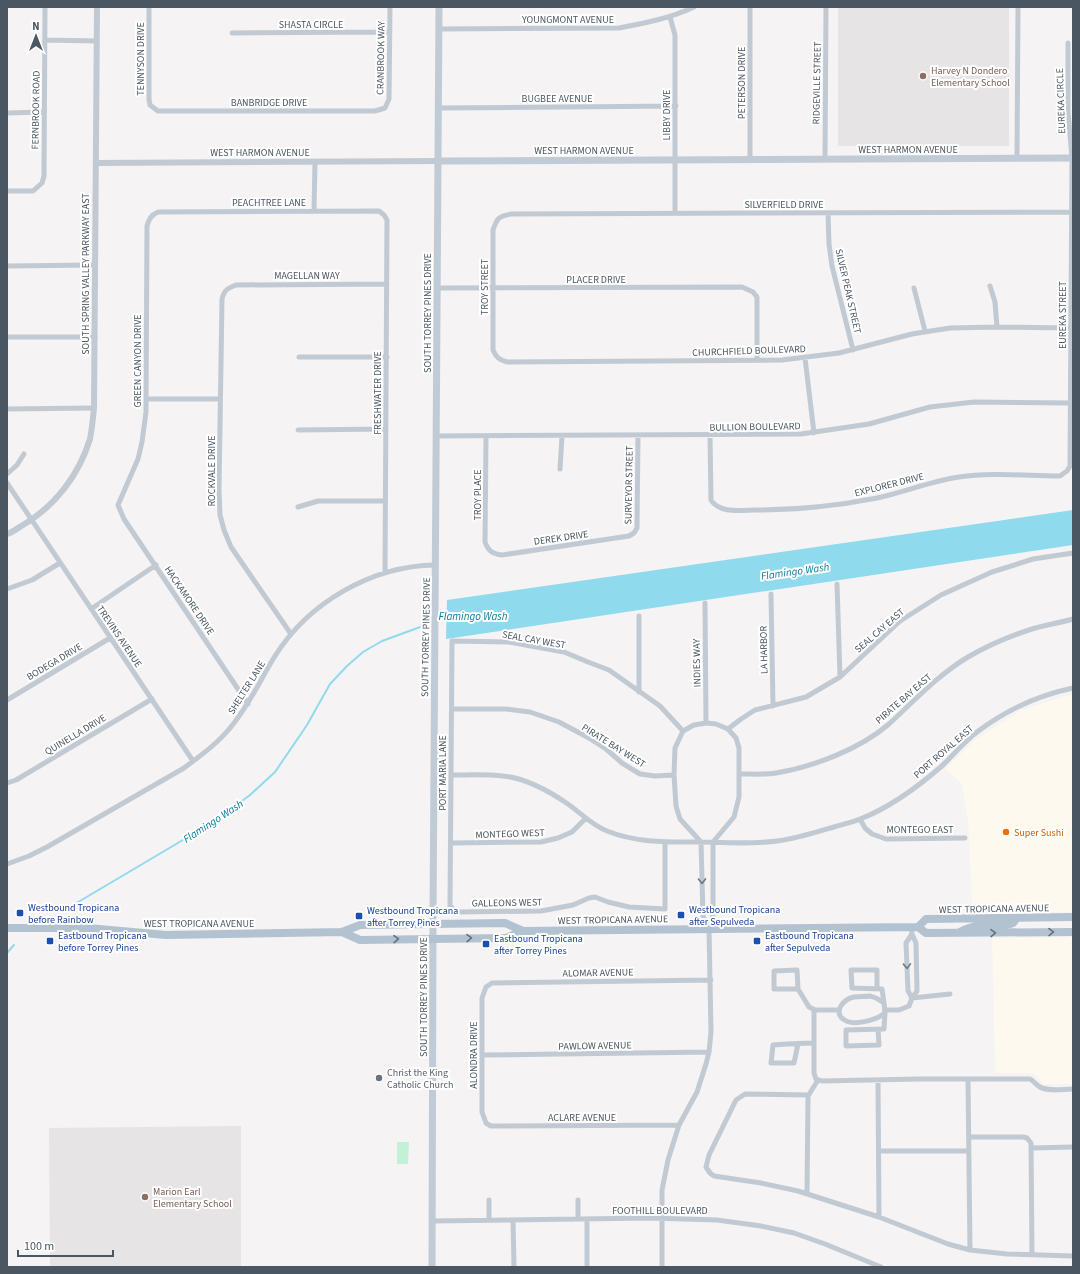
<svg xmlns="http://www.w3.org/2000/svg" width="1080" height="1274" font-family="'Source Sans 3',sans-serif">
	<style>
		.commercial { fill: #fdf9ef }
		.education { fill: #e6e4e5 }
		.green { fill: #c3f1d5 }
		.water { fill: #90daee }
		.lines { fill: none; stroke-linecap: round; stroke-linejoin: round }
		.stream { stroke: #90daee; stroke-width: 2 }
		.minor { stroke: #c1cad2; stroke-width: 5 }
		.tertiary { stroke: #c1cad2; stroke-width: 6 }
		.secondary { stroke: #c1cbd6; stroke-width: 7 }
		.primary { stroke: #b3c2d1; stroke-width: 8 }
		.oneway { stroke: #6e7983 }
		.oneway2 { stroke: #64717d }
		.education-dot { fill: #8d6e63; stroke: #fff; stroke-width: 1.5 }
		.food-dot { fill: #e8710a; stroke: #fff; stroke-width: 1.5 }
		.transit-dot { fill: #1a4fb4; stroke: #fff; stroke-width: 1.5 }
		.worship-dot { fill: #6b7280; stroke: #fff; stroke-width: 1.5 }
		.labels { text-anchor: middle; stroke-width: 4; stroke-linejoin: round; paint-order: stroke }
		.street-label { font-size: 10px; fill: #4a5661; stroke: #fff }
		.education-label { font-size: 10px; fill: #785e54; stroke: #fff; text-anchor: start }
		.food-label { font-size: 10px; fill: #c56008; stroke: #fff; text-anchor: start }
		.transit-label { font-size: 10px; fill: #164399; stroke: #fff; text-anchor: start }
		.worship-label { font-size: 10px; fill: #5b616d; stroke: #fff; text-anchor: start }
		.water-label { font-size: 11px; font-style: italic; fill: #0c7c9b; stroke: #fff }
	</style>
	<rect width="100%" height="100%" fill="#f5f3f3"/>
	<path class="commercial" d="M1073,694V912H972L968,818L961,783L945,769L976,739L1022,710Z
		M1073,937V1084H1044L1033,1073H995L992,938Z"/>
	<path class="education" d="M838,7H1009V146H838Z
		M241,1126V1267H50L49,1128Z"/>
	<path class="green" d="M397,1142H409L408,1164H397Z"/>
	<path class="water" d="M1073,510V545L446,639L447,600Z"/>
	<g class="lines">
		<path class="stream" d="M63,911L215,821L250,795L275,772L307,725L330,684L347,666L363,652L382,641L423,626
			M7,953L14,945"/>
		<path class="minor" d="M149,7V99L150,105L158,111H375L385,108L389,99L390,7
			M750,7V160
			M670,17L675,35V213
			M439,29L619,28C645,23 671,18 694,7
			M232,33L389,32
			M45,40L97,41
			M439,108L676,106
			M7,113L44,112
			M1017,158L1018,7
			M825,159L826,7
			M7,191H33L42,183L44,176L45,7
			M314,211L315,162
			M1072,212L511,214C498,216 497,219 493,230V350C496,357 499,360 507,362L782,360L839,353L912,334L950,328L997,327L1073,328
			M828,213L829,244L832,266L853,350
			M7,266L95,265
			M990,286L995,302L997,327
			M437,288L742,287L753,292L757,297V360
			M914,288L925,331
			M7,337H95
			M299,357H387
			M805,358L814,433
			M146,399H220
			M7,409L94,408
			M298,430L386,429
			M436,436L801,434L869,424L930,407L974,402L1070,403
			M710,436L711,500C720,514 741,510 756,510C797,510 837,506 877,498C905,492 931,481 959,477C991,472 1027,476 1060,476L1067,471L1070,466L1072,158L1068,111V43
			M486,437L485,542C488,551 493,554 502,555L629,536L634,533L637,528L638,436
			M560,469L562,436
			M7,474L17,465L24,454
			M7,483L193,761
			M298,507L318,501H385
			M837,584L840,677
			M7,589L32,580L60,563
			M771,594L773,706
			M705,603L706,723
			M91,609L156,565
			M639,616V692
			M291,634L231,547L224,530L220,515L219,489L222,299C224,290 228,288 236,285L387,284
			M7,700L110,638
			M248,704L124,519L118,505L138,459L142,442L146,412L147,226C149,219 151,215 158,212L379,211L384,215L387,220L385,573
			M452,709H506L530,712L559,722L589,738L606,749L622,763L640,774L655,776L674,775
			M728,729L741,719L755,710L806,697L840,677L900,621L941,595L992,572L1033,559L1073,553
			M739,774C751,774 764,775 776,773C813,767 860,749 889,724C914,701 938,675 968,657C987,646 1010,636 1032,629C1045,625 1059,623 1073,619
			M451,775C468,775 486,774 503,776C525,778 547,790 565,802C579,811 591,825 607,831C637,843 667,842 698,842C726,842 756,845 784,840C801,837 817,832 834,827C842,824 851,823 860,819C889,808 919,786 943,765C954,754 965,741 977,732C1005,711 1039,695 1073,688
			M7,783L16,780L152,699
			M860,819L865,828L872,834L886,839L965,838
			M665,842V909L629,907L608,902L595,897L589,898L573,905L541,911L457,912L450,906L452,641L509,642L564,652L588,662L609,670L660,706L683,731
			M451,843L541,842L558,838L572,832L586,818
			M7,864L29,856L47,847L184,768C200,756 217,744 230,728C249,706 260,680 275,656C309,602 372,566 435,565
			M912,934L906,943L908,991L912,998
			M877,988V970H851L852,988L882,989L884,1003
			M798,989H774V971L797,970L798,989L809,1007L815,1010H839
			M870,996L876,998L884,1003L885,1013C877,1020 852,1027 843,1019C833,1011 844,999 854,997C859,996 865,997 870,996Z
			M912,998L950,994
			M814,1010V1073L816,1079L822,1081L918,1079H1030C1034,1081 1036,1085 1040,1087C1049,1092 1063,1089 1073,1089
			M886,1010H899L909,1006L912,998L917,991L916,943L912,934L911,927
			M878,1029L879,1045L846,1046V1030L884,1029L885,1013
			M798,1044L794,1063H771L773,1045C787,1044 800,1043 814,1043
			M482,1055L709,1052
			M878,1080L879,1217
			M968,1080L970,1250
			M808,1095L745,1094L736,1100L709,1155L706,1167L710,1173L714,1176L761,1183L798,1191L879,1217L948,1244L970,1250L1007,1254L1073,1256
			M679,1125L491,1126L486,1123L482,1112V998L486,987L492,983L711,980
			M969,1137H1023L1027,1138L1031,1143L1032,1255
			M1031,1148L1073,1147
			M879,1151H969
			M807,1193L808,1096L818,1080
			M489,1200V1220
			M578,1200V1219
			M587,1219V1267
			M513,1220L514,1267
			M432,1221L650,1218L717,1220L761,1226L794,1233L825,1244L881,1267
			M662,1267V1190L668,1160L679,1125L697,1092L706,1064L709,1052L711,1032L709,928L713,915V842L734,817L739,797V748L736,738L728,729L716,724L706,723L694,725L683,731L675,748L674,775L676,806L680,819L701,842L703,916L709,928"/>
		<path class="tertiary" d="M96,163L439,161
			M7,534C13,532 18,528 23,525C55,506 79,475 90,439C92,429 93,418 94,408L97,7"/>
		<path class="secondary" d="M439,161L1073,158
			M432,1267L433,918L439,7"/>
		<path class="primary" d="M918,927L926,919L1073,917
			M7,928H88L166,935L342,932L360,925L505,923L523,931
			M342,932L360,940L506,938L523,931L918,927L926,933L1073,932
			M960,932C975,923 993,926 1010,924L1013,923L1017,918"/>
	</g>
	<defs><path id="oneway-chevron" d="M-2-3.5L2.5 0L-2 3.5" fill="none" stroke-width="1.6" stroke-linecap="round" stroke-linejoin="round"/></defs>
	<g class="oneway">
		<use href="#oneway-chevron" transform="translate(702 881) rotate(89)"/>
		<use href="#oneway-chevron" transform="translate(907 966) rotate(88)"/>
	</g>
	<g class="oneway2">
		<use href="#oneway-chevron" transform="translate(1051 932) rotate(-1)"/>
		<use href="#oneway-chevron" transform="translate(993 933) rotate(-1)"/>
		<use href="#oneway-chevron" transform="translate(469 938) rotate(-1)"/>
		<use href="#oneway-chevron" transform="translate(396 939) rotate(-1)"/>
	</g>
	<g class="education-dot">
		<circle cx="923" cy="76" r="4"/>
		<circle cx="145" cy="1197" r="4"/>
	</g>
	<circle class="food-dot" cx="1006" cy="832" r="4"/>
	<g class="transit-dot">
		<rect x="16" y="909" width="8" height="8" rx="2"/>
		<rect x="677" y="911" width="8" height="8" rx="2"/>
		<rect x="355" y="912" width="8" height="8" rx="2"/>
		<rect x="46" y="937" width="8" height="8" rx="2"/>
		<rect x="753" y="937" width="8" height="8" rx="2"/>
		<rect x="482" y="940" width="8" height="8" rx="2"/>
	</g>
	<circle class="worship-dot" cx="379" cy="1078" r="4"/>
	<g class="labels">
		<g class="street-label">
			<text x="568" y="23">YOUNGMONT AVENUE</text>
			<text x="311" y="28">SHASTA CIRCLE</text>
			<text transform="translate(380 58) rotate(-89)" y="4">CRANBROOK WAY</text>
			<text transform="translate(140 59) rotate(-90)" y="4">TENNYSON DRIVE</text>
			<text transform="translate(741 83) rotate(-90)" y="4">PETERSON DRIVE</text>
			<text transform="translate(816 83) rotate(-89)" y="4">RIDGEVILLE STREET</text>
			<text x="557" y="102">BUGBEE AVENUE</text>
			<text transform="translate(1060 101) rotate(-92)" y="4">EUREKA CIRCLE</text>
			<text x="269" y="106">BANBRIDGE DRIVE</text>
			<text transform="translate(35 110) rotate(-89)" y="4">FERNBROOK ROAD</text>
			<text transform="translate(666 115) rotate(-90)" y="4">LIBBY DRIVE</text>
			<text x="908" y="153">WEST HARMON AVENUE</text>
			<text x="584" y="154">WEST HARMON AVENUE</text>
			<text x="260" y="156">WEST HARMON AVENUE</text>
			<text x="269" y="206">PEACHTREE LANE</text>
			<text x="784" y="208">SILVERFIELD DRIVE</text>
			<text transform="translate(85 274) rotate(-90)" y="4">SOUTH SPRING VALLEY PARKWAY EAST</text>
			<text x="307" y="279">MAGELLAN WAY</text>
			<text x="596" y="283">PLACER DRIVE</text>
			<text transform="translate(484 287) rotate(-90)" y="4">TROY STREET</text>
			<text transform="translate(849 291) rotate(77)" y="4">SILVER PEAK STREET</text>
			<text transform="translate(427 313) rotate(-90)" y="4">SOUTH TORREY PINES DRIVE</text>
			<text transform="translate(1062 315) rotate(-90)" y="4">EUREKA STREET</text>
			<text transform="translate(749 350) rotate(-2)" y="4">CHURCHFIELD BOULEVARD</text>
			<text transform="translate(137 361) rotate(-90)" y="4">GREEN CANYON DRIVE</text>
			<text transform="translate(377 393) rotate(-90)" y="4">FRESHWATER DRIVE</text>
			<text transform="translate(755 426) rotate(-1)" y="4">BULLION BOULEVARD</text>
			<text transform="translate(211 471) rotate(-90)" y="4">ROCKVALE DRIVE</text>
			<text transform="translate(889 484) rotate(-14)" y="4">EXPLORER DRIVE</text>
			<text transform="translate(628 485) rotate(-89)" y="4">SURVEYOR STREET</text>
			<text transform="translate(477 495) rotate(-90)" y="4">TROY PLACE</text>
			<text transform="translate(561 537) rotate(-8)" y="4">DEREK DRIVE</text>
			<text transform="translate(190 600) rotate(56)" y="4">HACKAMORE DRIVE</text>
			<text transform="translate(879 630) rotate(-41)" y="4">SEAL CAY EAST</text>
			<text transform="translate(120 636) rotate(56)" y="4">TREVINS AVENUE</text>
			<text transform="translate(425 637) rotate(-89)" y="4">SOUTH TORREY PINES DRIVE</text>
			<text transform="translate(534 639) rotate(10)" y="4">SEAL CAY WEST</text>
			<text transform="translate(763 650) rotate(-91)" y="4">LA HARBOR</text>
			<text transform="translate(54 661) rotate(-31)" y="4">BODEGA DRIVE</text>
			<text transform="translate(696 663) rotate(-91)" y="4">INDIES WAY</text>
			<text transform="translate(246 687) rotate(-58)" y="4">SHELTER LANE</text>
			<text transform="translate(903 698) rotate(-41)" y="4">PIRATE BAY EAST</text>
			<text transform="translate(75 734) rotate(-31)" y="4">QUINELLA DRIVE</text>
			<text transform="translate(614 745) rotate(32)" y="4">PIRATE BAY WEST</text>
			<text transform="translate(943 751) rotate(-41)" y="4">PORT ROYAL EAST</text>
			<text transform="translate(442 773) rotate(-90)" y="4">PORT MARIA LANE</text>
			<text x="920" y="833">MONTEGO EAST</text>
			<text transform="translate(510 833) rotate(-2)" y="4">MONTEGO WEST</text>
			<text transform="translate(507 902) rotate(-1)" y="4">GALLEONS WEST</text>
			<text transform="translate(994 908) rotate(-1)" y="4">WEST TROPICANA AVENUE</text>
			<text transform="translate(613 919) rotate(-1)" y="4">WEST TROPICANA AVENUE</text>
			<text x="199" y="927">WEST TROPICANA AVENUE</text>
			<text transform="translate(598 972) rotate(-1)" y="4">ALOMAR AVENUE</text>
			<text transform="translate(423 997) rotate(-90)" y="4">SOUTH TORREY PINES DRIVE</text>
			<text transform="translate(595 1045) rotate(-1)" y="4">PAWLOW AVENUE</text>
			<text transform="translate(473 1055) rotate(-90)" y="4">ALONDRA DRIVE</text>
			<text x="582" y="1121">ACLARE AVENUE</text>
			<text x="660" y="1214">FOOTHILL BOULEVARD</text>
		</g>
		<g class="education-label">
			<text x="931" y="74">Harvey N Dondero<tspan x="931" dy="12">Elementary School</tspan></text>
			<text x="153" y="1195">Marion Earl<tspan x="153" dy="12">Elementary School</tspan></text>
		</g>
		<g class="food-label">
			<text x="1014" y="836">Super Sushi</text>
		</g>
		<g class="transit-label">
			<text x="28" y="911">Westbound Tropicana<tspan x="28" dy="12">before Rainbow</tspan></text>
			<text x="689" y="913">Westbound Tropicana<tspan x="689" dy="12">after Sepulveda</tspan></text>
			<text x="367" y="914">Westbound Tropicana<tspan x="367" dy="12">after Torrey Pines</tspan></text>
			<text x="58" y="939">Eastbound Tropicana<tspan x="58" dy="12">before Torrey Pines</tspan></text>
			<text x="765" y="939">Eastbound Tropicana<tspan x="765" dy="12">after Sepulveda</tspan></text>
			<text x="494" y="942">Eastbound Tropicana<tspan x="494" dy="12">after Torrey Pines</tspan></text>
		</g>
		<g class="worship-label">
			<text x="387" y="1076">Christ the King<tspan x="387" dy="12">Catholic Church</tspan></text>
		</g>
		<g class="water-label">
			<text transform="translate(795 571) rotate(-8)" y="4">Flamingo Wash</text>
			<text x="473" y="620">Flamingo Wash</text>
			<text transform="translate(213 821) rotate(-33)" y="4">Flamingo Wash</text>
		</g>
	</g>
	<rect width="1080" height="1274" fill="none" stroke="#4a5661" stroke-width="16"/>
	<g transform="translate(36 36)" stroke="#ffffff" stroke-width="3" paint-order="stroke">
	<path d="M0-3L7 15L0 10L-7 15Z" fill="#4a5661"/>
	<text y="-6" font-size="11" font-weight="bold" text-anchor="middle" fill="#4a5661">N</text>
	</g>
	<path d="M18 1250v6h95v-6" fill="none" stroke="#4a5661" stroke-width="2"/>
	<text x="24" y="1250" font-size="12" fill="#4a5661" stroke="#ffffff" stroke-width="3" paint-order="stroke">100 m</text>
</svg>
